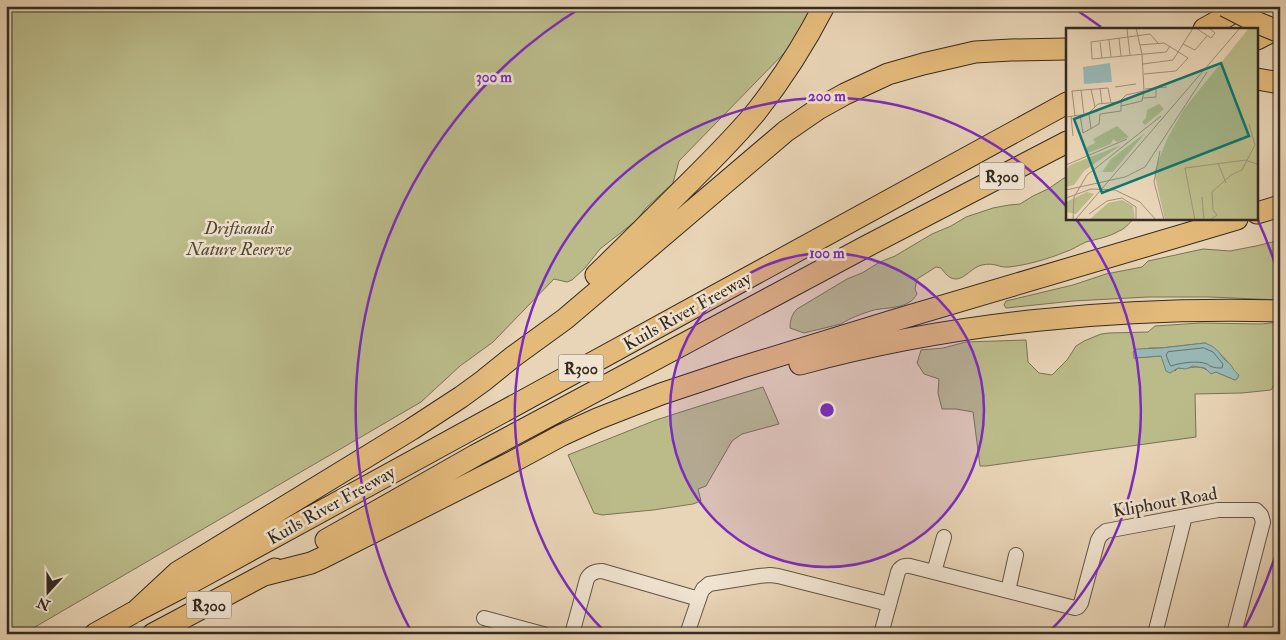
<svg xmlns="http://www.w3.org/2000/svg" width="1286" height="640" font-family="'IM FELL Double Pica',serif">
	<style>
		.green { fill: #bbbb8a; stroke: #787356; fill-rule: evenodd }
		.water { fill: #98b7b4; stroke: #707f79 }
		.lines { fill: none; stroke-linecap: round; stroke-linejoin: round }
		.shore { stroke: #66716a; stroke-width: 1 }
		.minor-casing { stroke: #615546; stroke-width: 16 }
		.highway-casing { stroke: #342b21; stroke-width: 23 }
		.minor { stroke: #f0e3d0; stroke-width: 14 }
		.highway { stroke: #e4ba7b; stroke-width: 21 }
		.highway-bridge-casing { stroke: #342b21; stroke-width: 23; stroke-linecap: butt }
		.highway-bridge { stroke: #e4ba7b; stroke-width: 21 }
		.ring { fill: none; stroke: #7b2cbf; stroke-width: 2.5 }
		.labels { text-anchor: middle; stroke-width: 5; stroke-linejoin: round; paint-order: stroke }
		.shield { fill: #f0e3d0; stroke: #6c6256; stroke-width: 1 }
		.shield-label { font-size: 16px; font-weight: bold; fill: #342b21 }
		.park-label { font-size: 18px; font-style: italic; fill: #4f4836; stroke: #f0e3d0 }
		.street-label { font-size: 18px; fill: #342b21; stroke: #f0e3d0 }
		.inset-road { fill: none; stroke: #a0907a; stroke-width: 1 }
		.view { fill: #0f766e; fill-opacity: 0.15; stroke: #0f766e; stroke-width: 2.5 }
		.inset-edge { fill: none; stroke: #342b21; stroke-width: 2.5 }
		.centre { fill: #7b2cbf; stroke: #f0e3d0; stroke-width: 2.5 }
		.ring-label { font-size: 15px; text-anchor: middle; font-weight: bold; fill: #7b2cbf; stroke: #f0e3d0; stroke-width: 5; stroke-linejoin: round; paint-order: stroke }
	</style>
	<rect width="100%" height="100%" fill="#e8d4b6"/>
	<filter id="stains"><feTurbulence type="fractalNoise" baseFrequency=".004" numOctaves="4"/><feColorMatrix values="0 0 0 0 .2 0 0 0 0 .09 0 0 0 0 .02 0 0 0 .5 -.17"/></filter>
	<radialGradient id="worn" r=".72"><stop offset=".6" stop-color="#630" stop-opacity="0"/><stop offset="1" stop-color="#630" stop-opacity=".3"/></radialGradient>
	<path class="green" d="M6,6H830L679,161L673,183L646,208L637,220L600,249L585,268L572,280L567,282L554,279L493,342L460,366L421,402L23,634H6Z
		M1067,176V219H1134C1129,223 1125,229 1119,231C1109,237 1097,239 1086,242C1079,245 1072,250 1065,252C1048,259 1027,265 1009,267C999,268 995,262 982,265C972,267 965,279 956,279C949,279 945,273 941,268L936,267L917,279L915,289L917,294C909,309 889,307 874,310C864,313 850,318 841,324L804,333L790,328C790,320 792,314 797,309L847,279L862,273L880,262L895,256L932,234L951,226L966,217L993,208L1009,205L1020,204L1033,196L1048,189Z
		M1280,240V300L1209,297H1148L1073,301L1006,308L1004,305L1006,301L1073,285L1106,274L1142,267L1148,261L1203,249L1230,251L1256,246Z
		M1280,322V376L1271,390L1242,393L1195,394L1196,437L986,466H980L973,412L956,409H942L938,393L939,379L924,374L917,363L921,350L943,348L966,342L1026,340L1028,362L1039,373L1052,375L1067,360L1076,346L1084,341L1101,334L1109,333L1148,332L1155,326L1200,323L1262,324ZM1205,343C1221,354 1230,359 1235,380L1216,372L1211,373C1198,362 1192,370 1178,368L1175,371L1161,356L1134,358L1149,348H1161Z
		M763,387L779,424L742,434L732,441L706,486L698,489L701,501L693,504L653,510L602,515L594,513L568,455L656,420L706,404Z"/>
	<path class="water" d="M1205,343C1217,348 1217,350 1224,359C1225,360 1230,364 1231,365C1234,370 1234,371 1239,375L1237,379L1235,380L1216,372L1211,374L1205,368L1193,366L1186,369L1178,368L1170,373L1166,371L1161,356L1134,358L1133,352L1137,349L1161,348Z"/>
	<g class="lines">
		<path class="shore" d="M1204,348L1213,352L1223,364L1222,368C1219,368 1214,368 1210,366C1209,366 1209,364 1207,364C1199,360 1179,363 1171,366L1170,365L1166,355L1168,352Z"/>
		<g class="minor-casing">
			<path id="minor" d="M934,572L944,537
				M1008,591L1016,555
				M484,618L543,634
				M572,634L587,579C590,573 595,571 602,571L699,599
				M687,634L701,593L703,589L709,584L759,576L770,575L778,576L889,604
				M881,634L898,572C900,567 904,565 910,566L1075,608L1078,607L1081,603L1098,540L1101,535L1106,531L1218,510H1256L1261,515L1263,522L1234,634
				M1155,634L1185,516"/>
		</g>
		<g class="highway-casing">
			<path id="highway" d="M1204,29L1245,6
				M1257,39L1280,27
				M1257,79L1280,83
				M1257,213L1280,206
				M596,275C623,249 650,222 677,195C704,168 732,141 756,112C782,79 805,43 824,6
				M800,364C953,322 1121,307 1280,311
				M326,540L476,455L867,246L1067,142
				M264,575L311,563L324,557L514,461L562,435L597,419L661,394L739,368L892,321L1237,219
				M136,611L178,572L412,429L461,397L483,381L514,356L565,319L786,131L818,109L845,94L888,74L923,64L975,52L1011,50L1067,49
				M95,634L136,611L194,581L1067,103
				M153,634L275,569"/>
		</g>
		<use href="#minor" class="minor"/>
		<use href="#highway" class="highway"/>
		<g class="highway-bridge-casing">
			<path id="highway-bridge" d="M1225,6L1258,23L1280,32"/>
		</g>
		<use href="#highway-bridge" class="highway-bridge"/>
	</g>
	<circle cx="827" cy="410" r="157" fill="#7b2cbf" fill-opacity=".12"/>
	<g class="ring">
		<circle cx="827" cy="410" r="157"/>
		<path d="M605 632A314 314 0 1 1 1066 206M1076 219A314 314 0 0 1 1049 632"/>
		<path d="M1279 544A471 471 0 0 1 1243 631M411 631A471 471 0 0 1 584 6M1070 6A471 471 0 0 1 1101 27M1257 218A471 471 0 0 1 1279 276"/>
	</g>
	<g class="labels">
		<g class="shield">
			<rect x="979.5" y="162.5" width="45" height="27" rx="4"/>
			<rect x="558.5" y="354.5" width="45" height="27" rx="4"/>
			<rect x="186.5" y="591.5" width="45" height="27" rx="4"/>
		</g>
		<g class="shield-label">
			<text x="1002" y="182">R300</text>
			<text x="581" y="374">R300</text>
			<text x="209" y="611">R300</text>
		</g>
		<g class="park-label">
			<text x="239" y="234">Driftsands<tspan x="239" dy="21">Nature Reserve</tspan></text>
		</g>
		<g class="street-label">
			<text transform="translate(687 311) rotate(-29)" y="6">Kuils River Freeway</text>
			<text transform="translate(1165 502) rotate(-10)" y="6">Kliphout Road</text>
			<text transform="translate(331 505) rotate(-29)" y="6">Kuils River Freeway</text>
		</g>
	</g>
	<g transform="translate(1066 28)">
		<rect width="192" height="192" fill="#e8d4b6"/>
		<path d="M183,0H192V192H99L88,144L101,111L118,81ZM93,76L98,81L79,97L76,94L80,90L81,82ZM51,98L63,109L51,114L47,111L45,116L14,128L21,125V119L29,115L27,111ZM79,105L47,144H36L45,131ZM55,117L18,143L8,157L0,159V142L4,137ZM21,164L28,166L10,186L0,184V174ZM56,172L67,178L69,192H23L42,175Z" fill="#bbbb8a"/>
		<path d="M44,35L46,54L18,56L17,39Z" fill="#98b7b4"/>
		<path class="inset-road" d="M130,0L145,10L149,5L143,0M61,1L64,27M53,10L55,28M43,12L45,29M34,14L36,30M92,15L84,6L25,14L26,31L100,24L104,18M117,16L129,22L141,8M74,17L98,15L122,30L110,43L78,46M77,36L107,32L127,0M49,59L70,56M34,60L36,76M25,61L29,79M79,61L101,59M15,62L18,87M77,70L90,69V60M55,78L76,73L78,63M23,86L25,101M14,87L17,105L33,96L34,86L55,83V73M5,88L7,108M9,88L6,63L42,60L45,75M0,89L22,86L32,76L53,74L60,67L78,63L76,26L70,0M94,123L88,154L98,192M152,135L160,155M0,137L61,111M0,162L59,149L79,139L141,44M136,169L138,192M0,170L25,161L49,162L74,174L90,192M23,186L41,173L56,170L70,179V192M7,192L8,169L21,147L95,88M9,192L174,0M129,192L119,140L180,132L193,137M144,192L151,187L147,182L146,164L165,147L176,142L189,117L183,96"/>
		<path class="view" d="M155,35L183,108L36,165L8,91Z"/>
		<rect width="192" height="192" class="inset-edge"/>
	</g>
	<circle cx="827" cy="410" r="8" class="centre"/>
	<g class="ring-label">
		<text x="494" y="82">300 m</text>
		<text x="827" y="101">200 m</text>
		<text x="827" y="258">100 m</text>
	</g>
	<rect width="1286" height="640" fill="none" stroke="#e8d4b6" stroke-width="25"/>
	<rect x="8" y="8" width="1271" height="625" fill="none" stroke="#342b21" stroke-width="2.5"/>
	<rect x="12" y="12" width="1261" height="615" fill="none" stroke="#342b21"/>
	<g transform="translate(48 592) rotate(201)" stroke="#f0e3d0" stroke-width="4" paint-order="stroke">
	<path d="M0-4L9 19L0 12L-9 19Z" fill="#342b21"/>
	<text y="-8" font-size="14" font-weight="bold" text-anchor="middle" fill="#342b21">N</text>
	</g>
	<rect width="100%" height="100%" filter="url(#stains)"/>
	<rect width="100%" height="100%" fill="url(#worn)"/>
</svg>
